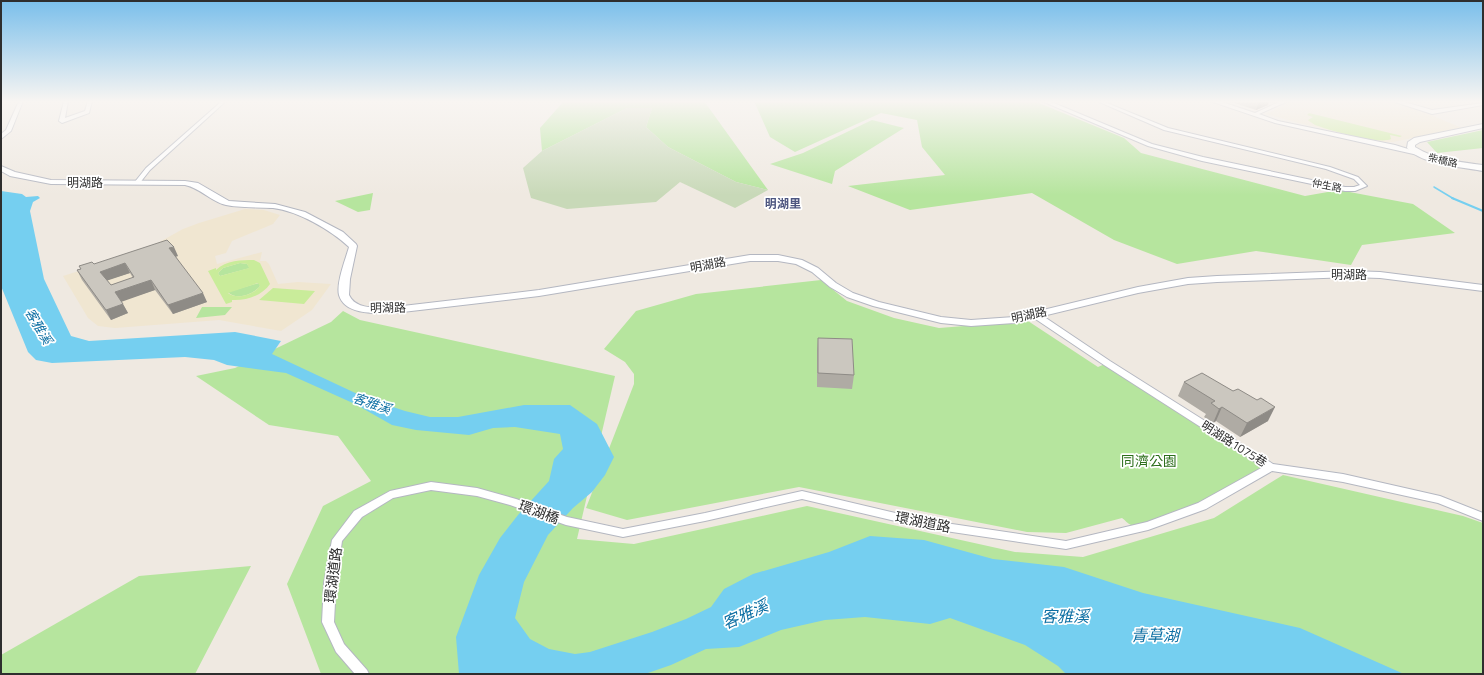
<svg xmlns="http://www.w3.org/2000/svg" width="1484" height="675" font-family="'Titillium Web','Noto Sans TC',sans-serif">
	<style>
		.education { fill: #f0e6d1 }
		.green { fill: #b6e59e }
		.cemetery { fill: #c8d9b8 }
		.pitch { fill: #c9ec9a; fill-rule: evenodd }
		.water { fill: #75cff0 }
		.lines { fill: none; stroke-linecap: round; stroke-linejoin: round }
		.stream-far1 { stroke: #75cff0; stroke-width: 1.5 }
		.stream { stroke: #75cff0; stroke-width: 2 }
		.minor-casing { stroke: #b4b7c1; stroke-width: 2 }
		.tertiary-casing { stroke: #b4b7c1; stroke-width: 2 }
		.secondary-casing { stroke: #b4b7c1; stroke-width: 2 }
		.minor { fill: #fff; fill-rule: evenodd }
		.tertiary { fill: #fff; fill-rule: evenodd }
		.secondary { fill: #fff; fill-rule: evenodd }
		.wall { fill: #afaba4; fill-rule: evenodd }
		.shaded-wall { fill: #8e8b86 }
		.building { fill: #cbc7bf; stroke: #8e8b86; fill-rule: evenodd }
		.labels { text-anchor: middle; stroke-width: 3.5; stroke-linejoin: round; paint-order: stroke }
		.far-street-label { font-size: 10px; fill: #2e2e2e; stroke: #fff }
		.street-label { font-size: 12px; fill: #2e2e2e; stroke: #fff }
		.far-quarter-label { font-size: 12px; font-weight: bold; fill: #4d5680; stroke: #fff }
		.water-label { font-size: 13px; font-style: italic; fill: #0d6fa3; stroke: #fff }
		.near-park-label { font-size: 14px; fill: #2c6e1b; stroke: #fff }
		.near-street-label { font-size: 14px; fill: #2e2e2e; stroke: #fff }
		.near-water-label { font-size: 16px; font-style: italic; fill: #0d6fa3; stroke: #fff }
	</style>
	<rect width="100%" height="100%" fill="#efe9e1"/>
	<path class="education" d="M1293,101H1390L1432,114L1433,116L1462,128L1393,142H1380L1299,123L1266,114Z
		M245,209L264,210L280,215L273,224L232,241L226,253L215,256L217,264L262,252L260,261H266L269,264L278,284L298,282L331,284L312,310L281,331L219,320L115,328L98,326L88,318L63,276L145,250L183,229L199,223Z"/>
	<path class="green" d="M564,101H704L768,190L736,182L668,147L646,127L652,108H627L542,151L540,128Z
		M754,101H1034L1124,138L1141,153L1305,196L1339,190L1413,204L1455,233L1362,245L1351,265L1256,251L1177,264L1114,240L1032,193L910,210L848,186L945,175L922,147L917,120L881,113L795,152L770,137Z
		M872,120L904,128L835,171L832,184L770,164L803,153Z
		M1483,130V148L1437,153L1427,142Z
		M373,193L370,210L358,212L335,201Z
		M240,263L247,264L250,268L220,276L218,273L223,268Z
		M821,280L847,301L894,318L939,328L1028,321L1098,367L1107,363L1271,467C1246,481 1157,536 1131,525C1128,524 1125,520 1122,518L1066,533L1027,532L799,487L627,520L586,508L634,384V374L625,362L604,349L636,311L696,294Z
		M259,283L260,286C254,294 236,301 228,292Z
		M202,307H232L225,315L196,318Z
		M343,311L360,320L615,376L577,539L634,544L807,506L1015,552L1083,557L1214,518L1283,475L1463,516L1483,523V674H321L287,584L323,506L371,481L338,436L269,425L196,376L235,368L331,322Z
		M251,566L195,674H1V655L139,576Z"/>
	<path class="cemetery" d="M627,108H652L646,127L668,147L736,182L768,190L735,208L680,182L656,202L567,209L531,198L523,168L542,151Z"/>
	<path class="pitch" d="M1309,113L1402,136L1400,137L1390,135L1391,139C1379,145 1329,130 1315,125L1309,121L1308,120L1313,117L1307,115Z
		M254,260L260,263L270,284C262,296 245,301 232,300V302L226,304L208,271L216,268V270C226,260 242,260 254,260ZM240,263L247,264L249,268L220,276L218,273L223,268ZM258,283L260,286C253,295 237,300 228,293Z
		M273,288L315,291L304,304L259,300Z"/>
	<path class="water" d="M1,191L22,194L26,197L38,196L40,198L33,202L30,211L44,279L71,336L89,341L235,332L281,341L272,354L366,398L405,411L430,417H458L524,405H570L597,424L614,457L605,475L592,492L573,508L548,535L524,582L515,618L530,639L549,649L575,654L590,652L652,632L686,619L711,607L724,589L753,574L829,552L870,536L924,540L993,559L1064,567L1143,593L1300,628L1404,674H1066L1058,666L1025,645L950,618L930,624L865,617L825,620L781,630L739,647L706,649L671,665L645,674H459L456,637L479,575L500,538L518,515L549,481L554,459L563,449L560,434L515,427L493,428L469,435L416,430L392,425L355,404L286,373L227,365L214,360L185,357L52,363L36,360L28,352L1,286Z"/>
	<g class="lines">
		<path class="stream-far1" d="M1434,187L1454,199"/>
		<path class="stream" d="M1452,198L1483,211"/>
		<g class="minor-casing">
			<path id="minor" d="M19,101H23L11,131L1,139V134L6,130Z
				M64,101H68L65,118L85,111L88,101H92L89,113L62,123L59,121Z
				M222,101H226L150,170L139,184H135L134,183L146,168Z
				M1044,101H1049L1152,144L1203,157L1345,187H1354L1360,185L1354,179L1326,169L1164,130L1097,101H1102L1168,128L1330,167L1358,177L1367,186L1355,191H1345L1202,161L1148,146L1044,102Z
				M1213,101H1219L1255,113L1281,101H1286V102L1259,114L1278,121L1395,145L1421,153L1418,155L1275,123L1213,102Z
				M1395,101H1401L1432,110L1483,103V105L1432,114L1395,102Z
				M1031,312H1037L1110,361L1273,464L1343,474L1440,496L1483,513V521L1438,503L1343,482L1272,471L1206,509L1148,530L1066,549L925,528L802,499L705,521L623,537L566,525L510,505L477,496L431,490L393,498L362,517L342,541L336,583L334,622L344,644L367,670L369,674H355L336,652L322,622L324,583L332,540L354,511L390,491L431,482L477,488L516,499L567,517L623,529L705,513L802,491L925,520L1066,541L1147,522L1198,503L1263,467L1104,365L1031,316L1030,314Z"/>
		</g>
		<g class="tertiary-casing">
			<path id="tertiary" d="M1,166L15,172L51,180L185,181L198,183L229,201L275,204L305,212L343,232L356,244L357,246L350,279L349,295C356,311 379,307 394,307L539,290L750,255H778L802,260L818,268L836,283L853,293L879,302L941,317L971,320L1014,317L1138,287L1188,278L1217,276L1350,271L1380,272L1483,285V291L1380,278L1350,277L1217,282L1188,284L1138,293L1014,323L971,326L941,323L873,306L847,297L830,287L812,272L796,264L778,261H750L539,296L394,313C378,313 345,316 339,295C336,283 346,258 349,247C331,230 298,211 273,208C257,207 241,208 226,205C212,202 200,188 185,185L51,184L10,176L1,171Z"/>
		</g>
		<g class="secondary-casing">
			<path id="secondary" d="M1483,124V128L1420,142L1415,145V147C1436,160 1460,162 1483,165V171C1462,167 1422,165 1407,148L1408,142L1414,138Z"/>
		</g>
		<use href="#minor" class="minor"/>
		<use href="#tertiary" class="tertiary"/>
		<use href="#secondary" class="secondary"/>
	</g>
	<path class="wall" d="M1228,101H1269L1268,105L1256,110Z
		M178,256L176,257L207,302L173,314L155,290L121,301L128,313L111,320L82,280L77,270L81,269L79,266ZM130,273L133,278L111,285L107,280Z
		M818,338L854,375L852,389L817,387V351Z
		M1184,382L1233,391L1268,421L1240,437L1216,421L1213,423L1204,417L1206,414L1178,396Z"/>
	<path class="shaded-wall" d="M1263,101H1269L1268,105L1256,110L1259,102Z
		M174,247L178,256L174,257L169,248Z
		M125,263L130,273L106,281L100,272Z
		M151,280L155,290L121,302L115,292Z
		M203,293L207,302L173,314L168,305Z
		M123,304L128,313L111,320L106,310Z
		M1222,407L1216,421L1213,423L1219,409Z
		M1275,407L1268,421L1240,437L1247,423Z"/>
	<path class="building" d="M1254,101H1263L1259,102Z
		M167,240L174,247L169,248L203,293L168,305L151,280L115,292L123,304L106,310L77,270L81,269L79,266L92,262L94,264ZM125,263L134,277L111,285L100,272Z
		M818,338L852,339L854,375L818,373Z
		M1202,373L1233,391L1238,389L1257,400L1261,398L1275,407L1247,423L1222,407L1219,409L1211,403L1215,401L1184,382Z"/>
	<linearGradient id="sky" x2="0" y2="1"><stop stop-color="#7abfeb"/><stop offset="0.52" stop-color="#f8f5f2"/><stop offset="1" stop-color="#f8f5f2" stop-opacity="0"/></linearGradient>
	<rect width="1484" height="195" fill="url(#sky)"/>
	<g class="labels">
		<g class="far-street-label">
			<text transform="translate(1443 160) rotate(13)" y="4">柴橋路</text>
			<text transform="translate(1327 185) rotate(11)" y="4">仲生路</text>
		</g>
		<g class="street-label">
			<text x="85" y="187">明湖路</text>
			<text transform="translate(708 265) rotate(-11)" y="4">明湖路</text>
			<text x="1349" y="279">明湖路</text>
			<text transform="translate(388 308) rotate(-1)" y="4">明湖路</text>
			<text transform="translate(1029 315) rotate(-12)" y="4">明湖路</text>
			<text transform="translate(1234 444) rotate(32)" y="4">明湖路1075巷</text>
		</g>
		<g class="far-quarter-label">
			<text x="783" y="208">明湖里</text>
		</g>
		<g class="water-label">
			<text transform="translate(39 326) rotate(59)" y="5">客雅溪</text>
			<text transform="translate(372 403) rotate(19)" y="5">客雅溪</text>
		</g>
		<g class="near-park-label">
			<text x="1149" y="466">同濟公園</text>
		</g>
		<g class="near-street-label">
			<text transform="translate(539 512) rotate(20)" y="5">環湖橋</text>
			<text transform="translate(923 522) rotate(11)" y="5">環湖道路</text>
			<text transform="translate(333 575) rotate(-83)" y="5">環湖道路</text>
		</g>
		<g class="near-water-label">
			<text transform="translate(745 614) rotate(-24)" y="6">客雅溪</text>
			<text x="1065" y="622">客雅溪</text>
			<text x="1155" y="641">青草湖</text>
		</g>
	</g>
	<rect width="1484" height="675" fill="none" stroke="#2e2e2e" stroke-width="4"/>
</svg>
